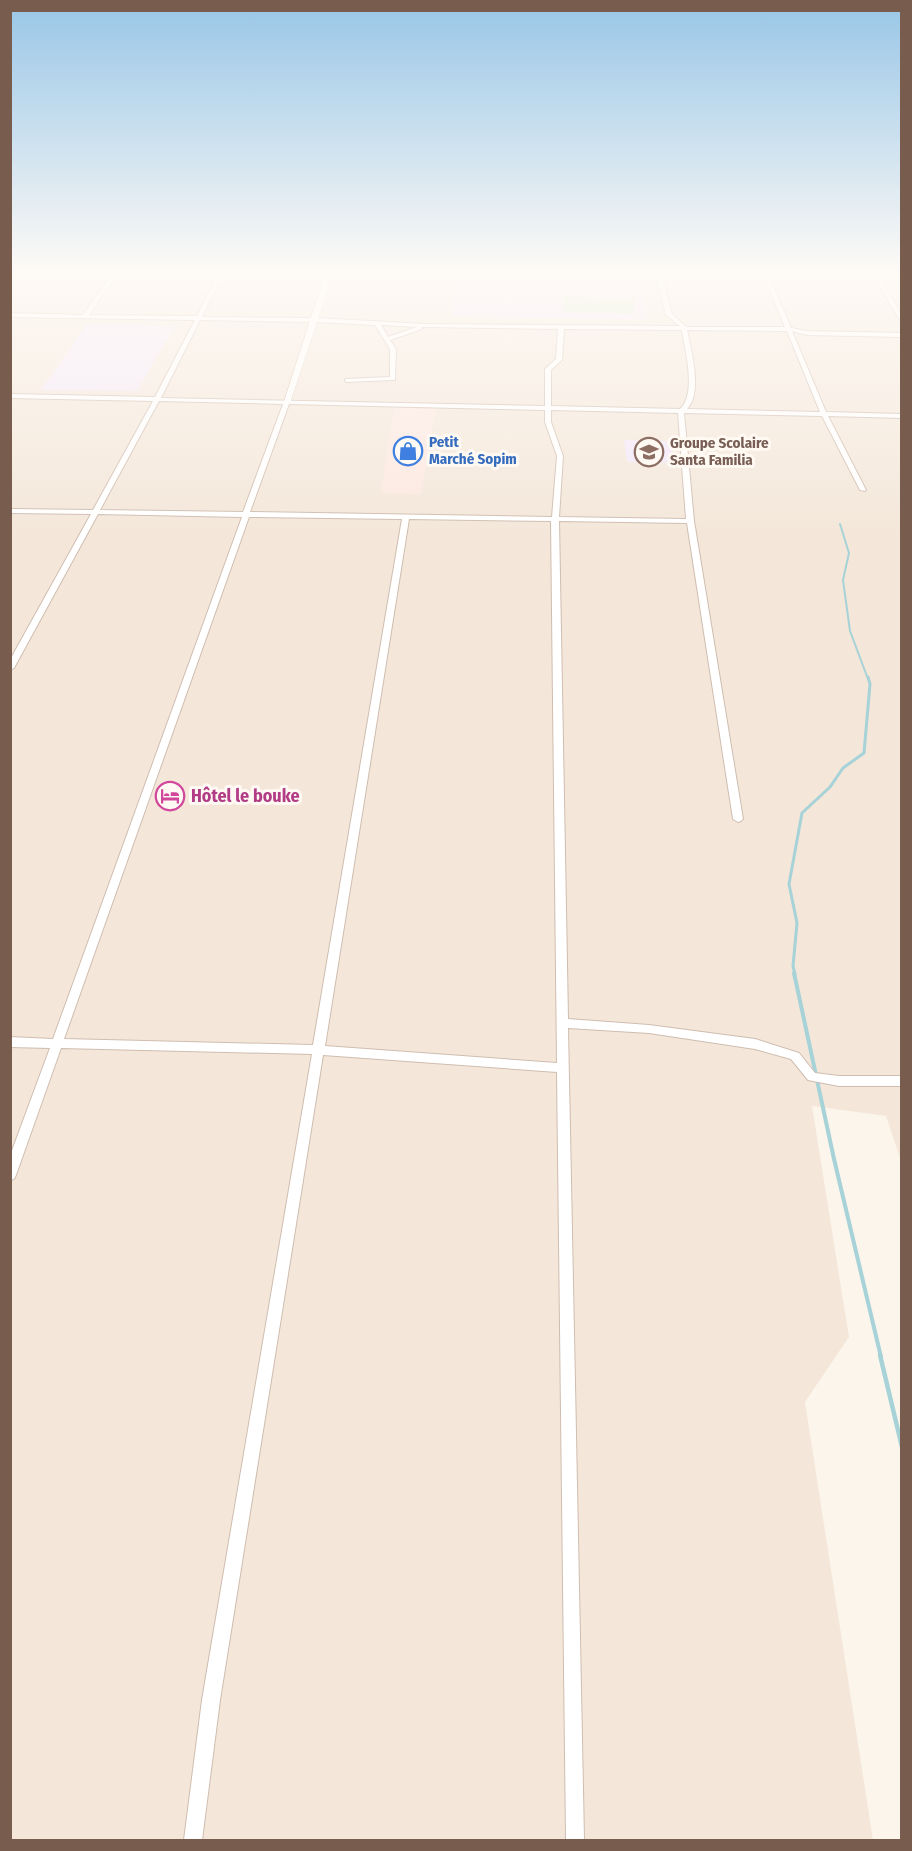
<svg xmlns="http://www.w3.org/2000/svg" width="912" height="1851" font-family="'Fira Sans Condensed',sans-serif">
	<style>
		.residential { fill: #f4e7da }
		.commercial { fill: #fce8e0 }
		.education { fill: #f2e8f9 }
		.green { fill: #d8ebca }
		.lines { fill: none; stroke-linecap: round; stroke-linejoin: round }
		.stream-far3 { stroke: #a6d2d8; stroke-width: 2 }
		.stream-far2 { stroke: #a6d2d8; stroke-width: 3 }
		.stream-far1 { stroke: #a6d2d8; stroke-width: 4 }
		.stream { stroke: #a6d2d8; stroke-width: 4.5 }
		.street-casing { stroke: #cfbdb0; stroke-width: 2 }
		.secondary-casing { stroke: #d5bfb1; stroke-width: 1 }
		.street { fill: #fff; fill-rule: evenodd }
		.secondary { fill: #fff; fill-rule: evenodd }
		.labels { text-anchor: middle; stroke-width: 6; stroke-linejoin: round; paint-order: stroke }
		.far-shop-label { font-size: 15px; font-weight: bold; fill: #366cbe; stroke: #fff9f3; text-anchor: start }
		.far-education-label { font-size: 15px; font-weight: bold; fill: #785e54; stroke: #fff9f3; text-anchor: start }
		.hotel-label { font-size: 18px; font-weight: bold; fill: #b23c85; stroke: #fff9f3; text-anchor: start }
	</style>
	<rect width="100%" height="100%" fill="#fcf5ec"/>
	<path class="residential" d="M11,274H901V1161L886,1116L812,1106L849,1337L805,1402L873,1840H11Z"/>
	<path class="commercial" d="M394,408L436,409L421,494L381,493Z"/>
	<path class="education" d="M457,274H641L647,320L452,316Z
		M87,324L175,326L137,391L41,390Z
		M624,440L670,441L674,463L627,462Z"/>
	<path class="green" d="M563,296L634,298L635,314L563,312Z"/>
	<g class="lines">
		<path class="stream-far3" d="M840,524L849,553L843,580L850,631L868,679"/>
		<path class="stream-far2" d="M795,974L793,966L797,923L789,884L802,813L830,787L843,768L864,753L870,684L868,677"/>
		<path class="stream-far1" d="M794,973L834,1159L881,1357"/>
		<path class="stream" d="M880,1355L902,1447"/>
		<g class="street-casing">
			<path id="street" d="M112,274H117L89,315L197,316L218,274H223L202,317L315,318L426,324L680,326L666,315L656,274H661L672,314L686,327H785L763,274H768L791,328L807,331L902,333V337L807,335L792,331L826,412L902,414V418L828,416L866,490L865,491L860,490L822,416L684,413L694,521L743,819L741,821L738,822L733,819L687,523L559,521L568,1019L649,1025L755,1039L799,1053L815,1073L839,1076H902V1086H839L808,1080L791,1059L755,1049L649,1033L568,1028L584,1840H566L557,1072L323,1055L220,1700L202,1840H184L202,1700L312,1054L61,1048L16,1175L14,1179L10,1180V1156L50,1048L10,1047V1037L53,1039L242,517L98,514L14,668L10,670V660L91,514L10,513V509L93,510L153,401L10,398V394L155,397L195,320L10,317V313L83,315ZM200,320L315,322L375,325L390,349V377L345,379V381L347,382L395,380L396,349L390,340L422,329V327L558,329L556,359L545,369V406L161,398ZM381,325L417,327L388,337ZM564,329L682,330C685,351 697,393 680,409L551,406V370L562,360ZM687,330L787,331L820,412L687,409C703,393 691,350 687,330ZM159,401L283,404L243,512L100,510ZM289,404L545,410V422L557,456L552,517L250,512ZM551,410L678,413L686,519L559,517L563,456L551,422ZM249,517L402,519L313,1045L64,1039ZM409,519L551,521L557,1063L325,1046Z
				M873,274H878L902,316V324Z"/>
		</g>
		<g class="secondary-casing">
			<path id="secondary" d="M325,274H333L290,403L283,405Z"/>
		</g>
		<use href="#street" class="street"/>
		<use href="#secondary" class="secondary"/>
	</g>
	<linearGradient id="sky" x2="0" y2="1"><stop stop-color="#98c6e7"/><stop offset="0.51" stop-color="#fefaf6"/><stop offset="1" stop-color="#fefaf6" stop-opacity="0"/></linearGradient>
	<rect width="912" height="533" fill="url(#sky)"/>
	<defs>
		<g id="shop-ring" transform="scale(1.5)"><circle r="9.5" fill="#fff9f3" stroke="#3f7fe0" stroke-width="1.5"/><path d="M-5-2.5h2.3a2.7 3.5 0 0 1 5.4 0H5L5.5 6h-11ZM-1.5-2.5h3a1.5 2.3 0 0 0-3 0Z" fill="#3f7fe0"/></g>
		<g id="school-ring" transform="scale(1.5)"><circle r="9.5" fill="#fff9f3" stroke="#8d6e63" stroke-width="1.5"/><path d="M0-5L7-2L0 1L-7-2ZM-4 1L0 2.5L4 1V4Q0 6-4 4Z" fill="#8d6e63"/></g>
		<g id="hotel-ring" transform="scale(1.5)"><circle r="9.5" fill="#fff9f3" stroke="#d1479c" stroke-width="1.5"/><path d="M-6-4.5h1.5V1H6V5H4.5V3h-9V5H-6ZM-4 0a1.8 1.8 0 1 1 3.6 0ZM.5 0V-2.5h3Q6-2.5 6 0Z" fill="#d1479c"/></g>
	</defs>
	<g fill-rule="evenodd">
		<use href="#shop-ring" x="408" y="451"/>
		<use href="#school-ring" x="649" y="452"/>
		<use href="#hotel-ring" x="170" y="796"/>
	</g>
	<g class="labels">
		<g class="far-shop-label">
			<text x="429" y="447">Petit<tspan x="429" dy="17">Marché Sopim</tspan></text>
		</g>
		<g class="far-education-label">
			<text x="670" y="448">Groupe Scolaire<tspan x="670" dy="17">Santa Familia</tspan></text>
		</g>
		<g class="hotel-label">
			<text x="191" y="802">Hôtel le bouke</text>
		</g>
	</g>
	<rect width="912" height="1851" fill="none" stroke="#785c4e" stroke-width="24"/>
</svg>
